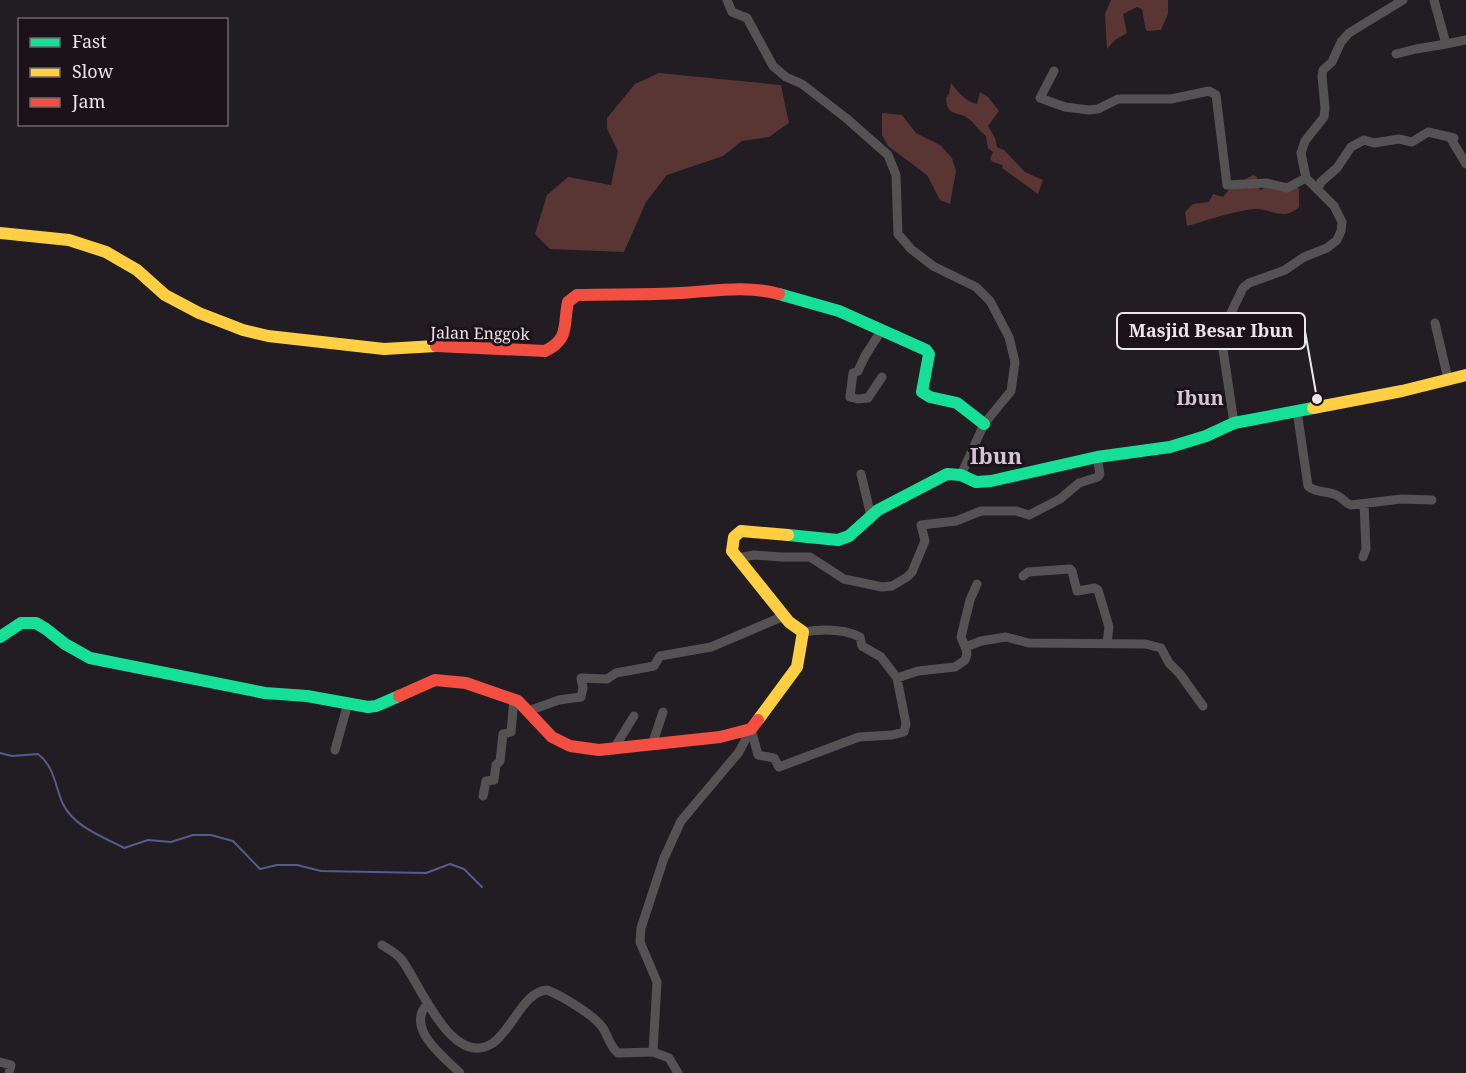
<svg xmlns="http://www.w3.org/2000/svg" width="1466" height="1073" font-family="'Noto Serif',serif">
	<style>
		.green { fill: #593534 }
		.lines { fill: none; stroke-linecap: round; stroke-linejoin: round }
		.stream { stroke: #545c8c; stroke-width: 2 }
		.street { stroke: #555253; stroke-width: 9 }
		.fast { stroke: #16e098; stroke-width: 12 }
		.slow { stroke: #ffcf43; stroke-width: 12 }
		.jam { stroke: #f24e42; stroke-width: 12 }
		.labels { text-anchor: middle; stroke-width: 6; stroke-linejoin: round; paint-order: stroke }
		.street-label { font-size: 16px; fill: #ece5eb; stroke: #1b121a }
		.quarter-label { font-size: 20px; font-weight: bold; fill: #d3c5d1; stroke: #1b121a }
		.district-label { font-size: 22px; font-weight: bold; fill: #d3c5d1; stroke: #1b121a }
		.leader { fill: none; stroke: #ece5eb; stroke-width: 2 }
		.callout-dot { fill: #ece5eb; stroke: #1b121a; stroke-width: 2 }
		.callout { fill: #1b121a; stroke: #ece5eb; stroke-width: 2 }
		.callout-label { font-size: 18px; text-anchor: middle; font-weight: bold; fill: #ece5eb }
	</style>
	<rect width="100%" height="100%" fill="#221d22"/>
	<path class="green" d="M1111,0H1168V14L1161,30L1146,31L1142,9L1137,7L1123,14L1127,33L1115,40L1107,49L1105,14Z
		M659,73L781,85L789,123L769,137L742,141L723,156L667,175L646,202L624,252L550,249L535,234L547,195L568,177L611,185L618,151L607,129V118L635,84Z
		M951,83C959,93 965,101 977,104L980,92L988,97L999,111L988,126L995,138L997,147L1004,150L1025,172L1043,180L1038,194L1002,168L1003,165L993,162L990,159L993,152L988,148L986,136C979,131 975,124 969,119C958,110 947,118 946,98L949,94Z
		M882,113L902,115L916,133L940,145L952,158L956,171L950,204L940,200L927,175L888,146L882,135Z
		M1253,175L1257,177V187L1261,190L1271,183L1296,187L1299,189V207C1283,222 1271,208 1255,209C1232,211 1209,220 1187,226L1185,212L1193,204L1209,202L1213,194L1223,197L1232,186Z"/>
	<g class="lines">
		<path class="stream" d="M0,753L12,756L38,754C55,767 55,787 63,804C74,827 104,837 124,848L148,840L171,842L193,835H211L233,841L260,869L277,865H297L321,871L426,873L450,864L464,869L482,887"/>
		<path class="street" d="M727,0L732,12L747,18L773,66L786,77L802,84L846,118L888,155L896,175L898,234L911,249L933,266L976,287L990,301L1009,337L1015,362L1011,391L984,424L961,475
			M1434,0L1446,44L1466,40
			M1396,54L1416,49L1446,44
			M1054,71L1040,98L1065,107L1089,110L1098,109L1118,99H1171L1209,91L1216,95L1227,185L1266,183L1287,188L1306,178
			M1451,139L1466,164
			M1318,189L1321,182L1337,168L1351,147L1364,140L1374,143L1399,139L1412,142L1428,132L1454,138
			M1435,323L1448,379
			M881,331L865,356L858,371L853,373L850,397L858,399L868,398L882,377
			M1297,411L1308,486C1316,494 1329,490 1338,496C1344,499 1345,503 1351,505L1401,499L1432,500
			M1234,423L1222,343L1228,319L1243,288L1249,283L1285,270L1304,257L1327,248L1337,240L1341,231L1342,222L1334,206L1306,178L1301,153L1305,141L1324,117L1325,108L1322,76L1323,70L1332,62L1341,42L1349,33L1403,0
			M861,474L871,516
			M1363,557L1366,549L1364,504
			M737,558L754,555L781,557H810L844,579L882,587L892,586L907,577L912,572L925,541L921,525L956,521L981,511H1016L1029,515L1060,499L1079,483L1098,477L1100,474L1097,457
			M1023,576L1028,572L1070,569L1072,571L1077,591L1095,588L1098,590L1109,627L1107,643
			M803,632C822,629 842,628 860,637L862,646L881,657L897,678L918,671L955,667L965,660L967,654L966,649L968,646L981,641L1006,637L1029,643L1146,644L1161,648L1169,663L1180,674L1203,706
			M966,649L961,637L970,600L977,584
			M528,711L559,700L581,697L583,688L581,678L607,679L616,673L654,666L660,656L711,647L784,616
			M751,729L758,755L774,758L779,767L859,737L892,735L904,732L906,724L897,678
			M652,745L663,712
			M335,750L348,703
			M613,750L634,716
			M483,796L486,781L494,780L496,765L500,761L503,734L511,732L514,699
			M382,945C388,949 396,953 401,959C419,981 451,1070 493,1043C512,1030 524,991 547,990C562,996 594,1015 603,1028C608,1036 610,1047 618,1053L653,1052
			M428,1003C404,1028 444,1057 460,1073
			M0,1062L11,1065L9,1073
			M678,1073L669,1058L653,1052L657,982L640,942L641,928L664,858L681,821L739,752L751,729"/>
		<path class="fast" d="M779,294L839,311L926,350L929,354L922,392L930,397L957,403L984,424
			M788,535L838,540L849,536L878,510L947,474L961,475L976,482L991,481L1097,457L1170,447L1206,436L1234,423L1313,408
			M0,637L21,623H36L46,629L65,644L90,658L265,693L307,696L368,707L376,706L399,696"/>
		<path class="slow" d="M0,233L69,240L106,252L137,270L165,295L199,313L243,330L268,336L384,349L436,346
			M1313,408L1402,391L1466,375
			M758,720L797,667L803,632L789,622L732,551L734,537L741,531L788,535"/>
		<path class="jam" d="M436,346L545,351C570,339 563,325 568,302L577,295C611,294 646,295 681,293C714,291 746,285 779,294
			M399,696L435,680L466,683L518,701L552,737L570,746L599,750L720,737L751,729L758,720"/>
	</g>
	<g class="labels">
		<g class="street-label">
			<text transform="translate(480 333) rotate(1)" y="6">Jalan Enggok</text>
		</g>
		<g class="quarter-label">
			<text x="1200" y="405">Ibun</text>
		</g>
		<g class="district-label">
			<text x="996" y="464">Ibun</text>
		</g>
	</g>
	<path class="leader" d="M1317 399L1305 331"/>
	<circle class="callout-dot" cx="1317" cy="399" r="6"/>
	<rect class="callout" x="1117" y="313" width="188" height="36" rx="6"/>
	<g class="callout-label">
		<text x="1211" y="337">Masjid Besar Ibun</text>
	</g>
	<rect x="18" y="18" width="210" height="108" fill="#1b121a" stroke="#6f666e" stroke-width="1.5"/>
	<rect x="30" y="38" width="30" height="9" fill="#16e098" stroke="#6f666e" stroke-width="1.5"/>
	<text x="72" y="48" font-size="18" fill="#ece5eb">Fast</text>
	<rect x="30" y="68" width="30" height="9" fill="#ffcf43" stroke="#6f666e" stroke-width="1.5"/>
	<text x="72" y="78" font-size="18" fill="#ece5eb">Slow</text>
	<rect x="30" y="98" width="30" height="9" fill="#f24e42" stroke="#6f666e" stroke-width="1.5"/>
	<text x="72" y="108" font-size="18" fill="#ece5eb">Jam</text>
</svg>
